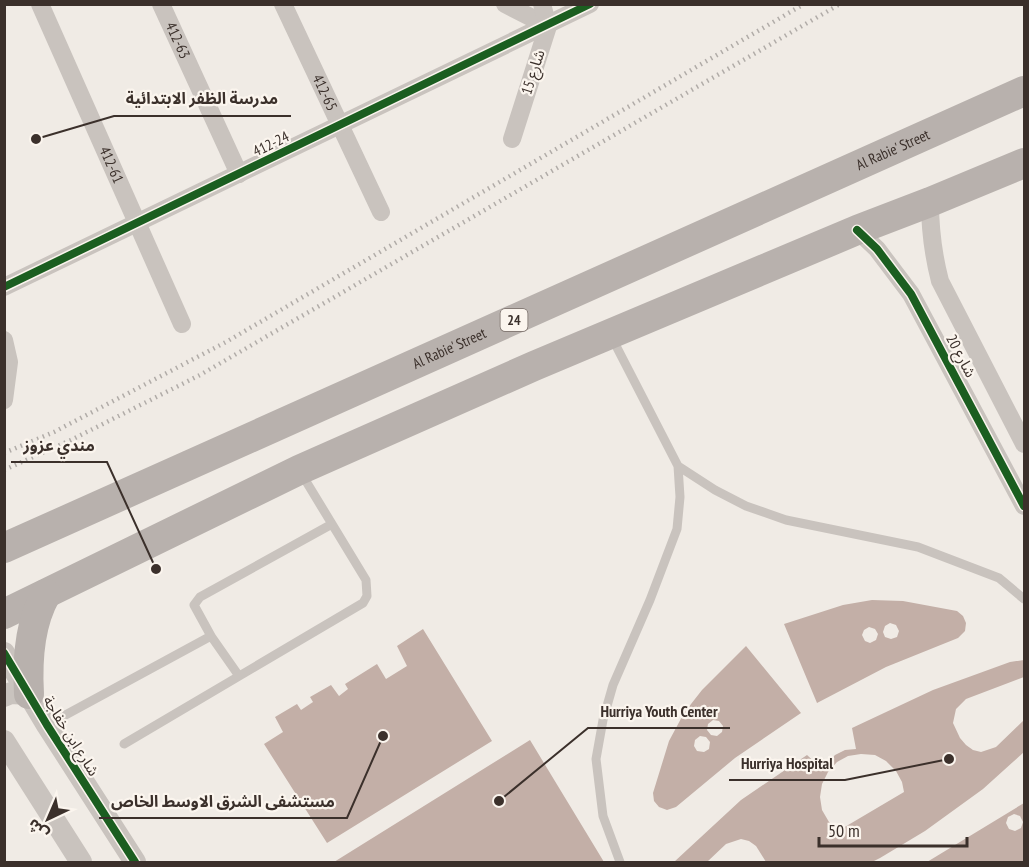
<svg xmlns="http://www.w3.org/2000/svg" width="1029" height="867" font-family="'PT Sans Narrow','Noto Sans Arabic',sans-serif">
	<style>
		.building { fill: #c3afa7; fill-rule: evenodd }
		.lines { fill: none; stroke-linecap: round; stroke-linejoin: round }
		.service { stroke: #c9c3be; stroke-width: 9 }
		.minor { stroke: #c9c3be; stroke-width: 18 }
		.tertiary { stroke: #c9c3be; stroke-width: 22 }
		.primary { stroke: #b8b1ad; stroke-width: 30 }
		.rail { stroke: #b1aca8; stroke-width: 4.5; stroke-dasharray: 1.5 4.5; stroke-linecap: butt }
		.cycleway-casing { stroke: #fbf5ee; stroke-width: 11 }
		.cycleway { stroke: #1b5e20; stroke-width: 8 }
		.labels { text-anchor: middle; stroke-width: 4.5; stroke-linejoin: round; paint-order: stroke }
		.shield { fill: #fbf5ee; stroke: #756b66; stroke-width: 1.5 }
		.shield-label { font-size: 14px; font-weight: bold; fill: #3b302b }
		.street-label { font-size: 15px; fill: #3b302b; stroke: #fbf5ee }
		.leader { fill: none; stroke: #3b302b; stroke-width: 2 }
		.callout-dot { fill: #3b302b; stroke: #fbf5ee; stroke-width: 2 }
		.callout-label { font-size: 16px; text-anchor: middle; font-weight: bold; fill: #3b302b; stroke: #fbf5ee; stroke-width: 4.5; stroke-linejoin: round; paint-order: stroke }
	</style>
	<rect width="100%" height="100%" fill="#f0ebe5"/>
	<path class="building" d="M872,600L903,601L957,611L963,616L966,623L965,631L958,638L886,667L817,703L784,624L843,605ZM890,623L896,625L899,631L897,637L891,639L885,637L883,632L885,626ZM869,627L875,629L878,634L876,640L870,643L865,641L862,635L864,630Z
		M423,629L492,741L327,843L264,744L283,732L275,717L297,704L301,710L313,702L310,697L331,685L339,696L348,689L345,684L377,664L386,679L407,666L397,646Z
		M746,646L801,713L735,758L676,807L667,810L659,807L654,801L653,793L669,741L684,713L702,690ZM713,720L719,721L723,726L722,732L717,736L711,735L707,730L708,724ZM700,736L706,737L710,742L709,749L704,752L697,751L694,746L695,740Z
		M1024,660V677L966,699L956,709L953,723L960,738L966,745L973,750L981,752L996,747L1024,720V752L983,789L925,831L880,858L872,862H766L756,846L749,841L741,839L726,844L707,862H674L741,800L807,755L822,769L835,755L845,750L856,749L852,728L933,690L1010,662ZM861,754L875,755L886,761L896,771L902,782L904,792L838,831L829,822L822,810L820,797L822,784L828,772L837,762L848,756Z
		M530,740L604,862H334Z
		M1024,803V862H927ZM1014,814L1020,816L1023,822L1021,828L1015,831L1009,829L1006,823L1008,817Z"/>
	<g class="lines">
		<path class="service" d="M612,338L678,466
			M239,676L211,636L194,605L200,597L332,524
			M47,725L211,636
			M124,744L363,603L367,596L366,580L301,473
			M620,862L603,816L596,759L603,720L613,685L650,600L677,529L680,497L678,466L715,490L746,506L786,520L918,547L999,578L1024,599"/>
		<g class="minor">
			<path id="s1" d="M40,4L182,324"/>
			<path id="s2" d="M161,4L239,174"/>
			<path id="s3" d="M283,4L381,212"/>
			<path d="M505,4L548,26"/>
			<path d="M512,139L548,26L542,4"/>
			<path d="M930,202C930,230 933,254 940,281L1024,444"/>
			<path d="M857,230L877,249L911,294L1024,506"/>
			<path d="M4,287L590,4"/>
			<path d="M4,340L9,362L4,400"/>
		</g>
		<path class="tertiary" d="M4,653L47,725L135,862
			M4,696L11,693L29,694
			M4,741L81,862"/>
		<g class="primary">
			<path id="s4" d="M4,548L1024,91"/>
			<path d="M4,614L299,470L534,366L857,230L930,202L1024,163"/>
			<path d="M29,694C27,660 29,624 46,594"/>
		</g>
		<path class="rail" d="M4,453L54,432L226,342L804,4
			M4,470L71,440L200,375L840,4"/>
		<g class="cycleway-casing">
			<path id="cycleway" d="M857,230L877,249L911,294L1024,506
				M4,287L590,4
				M4,653L47,725L135,862"/>
		</g>
		<use href="#cycleway" class="cycleway"/>
	</g>
	<g class="labels">
		<rect class="shield" x="500.5" y="309" width="27" height="22" rx="4.5"/>
		<g class="shield-label">
			<text x="514" y="325">24</text>
		</g>
		<g class="street-label">
			<text dy="5" stroke="none"><textPath href="#s2" startOffset="40">412-63</textPath></text>
			<text transform="translate(533 72) rotate(-72)" y="5">شارع 15</text>
			<text dy="5" stroke="none"><textPath href="#s3" startOffset="98">412-65</textPath></text>
			<text transform="translate(271 144) rotate(-26)" y="5">412-24</text>
			<text dy="5" stroke="none"><textPath href="#s4" startOffset="974">Al Rabie' Street</textPath></text>
			<text dy="5" stroke="none"><textPath href="#s1" startOffset="176">412-61</textPath></text>
			<text dy="5" stroke="none"><textPath href="#s4" startOffset="488">Al Rabie' Street</textPath></text>
			<text transform="translate(961 356) rotate(62)" y="5">شارع 20</text>
			<text transform="translate(71 736) rotate(58)" y="5">شارع ابن خفاجة</text>
		</g>
	</g>
	<path class="leader" d="M36 139L114 116H291M156 569L107 462H11M499 801L588 728H730M949 759L845 780H729M383 736L347 818H99"/>
	<g class="callout-dot">
		<circle cx="36" cy="139" r="6"/>
		<circle cx="156" cy="569" r="6"/>
		<circle cx="499" cy="801" r="6"/>
		<circle cx="949" cy="759" r="6"/>
		<circle cx="383" cy="736" r="6"/>
	</g>
	<g class="callout-label">
		<text x="202" y="104">مدرسة الظفر الابتدائية</text>
		<text x="59" y="451">مندي عزوز</text>
		<text x="659" y="717">Hurriya Youth Center</text>
		<text x="787" y="769">Hurriya Hospital</text>
		<text x="223" y="807">مستشفى الشرق الاوسط الخاص</text>
	</g>
	<rect width="1029" height="867" fill="none" stroke="#3b302b" stroke-width="12"/>
	<g transform="translate(48 819) rotate(224)" stroke="#fbf5ee" stroke-width="4.5" paint-order="stroke">
	<path d="M0-4.5L10 22L0 15L-10 22Z" fill="#3b302b"/>
	<text y="-9" font-size="16" font-weight="bold" text-anchor="middle" fill="#3b302b">ش</text>
	</g>
	<path d="M819 837v9h148v-9" fill="none" stroke="#3b302b" stroke-width="3"/>
	<text x="828" y="837" font-size="18" fill="#3b302b" stroke="#fbf5ee" stroke-width="4.5" paint-order="stroke">50 m</text>
</svg>
